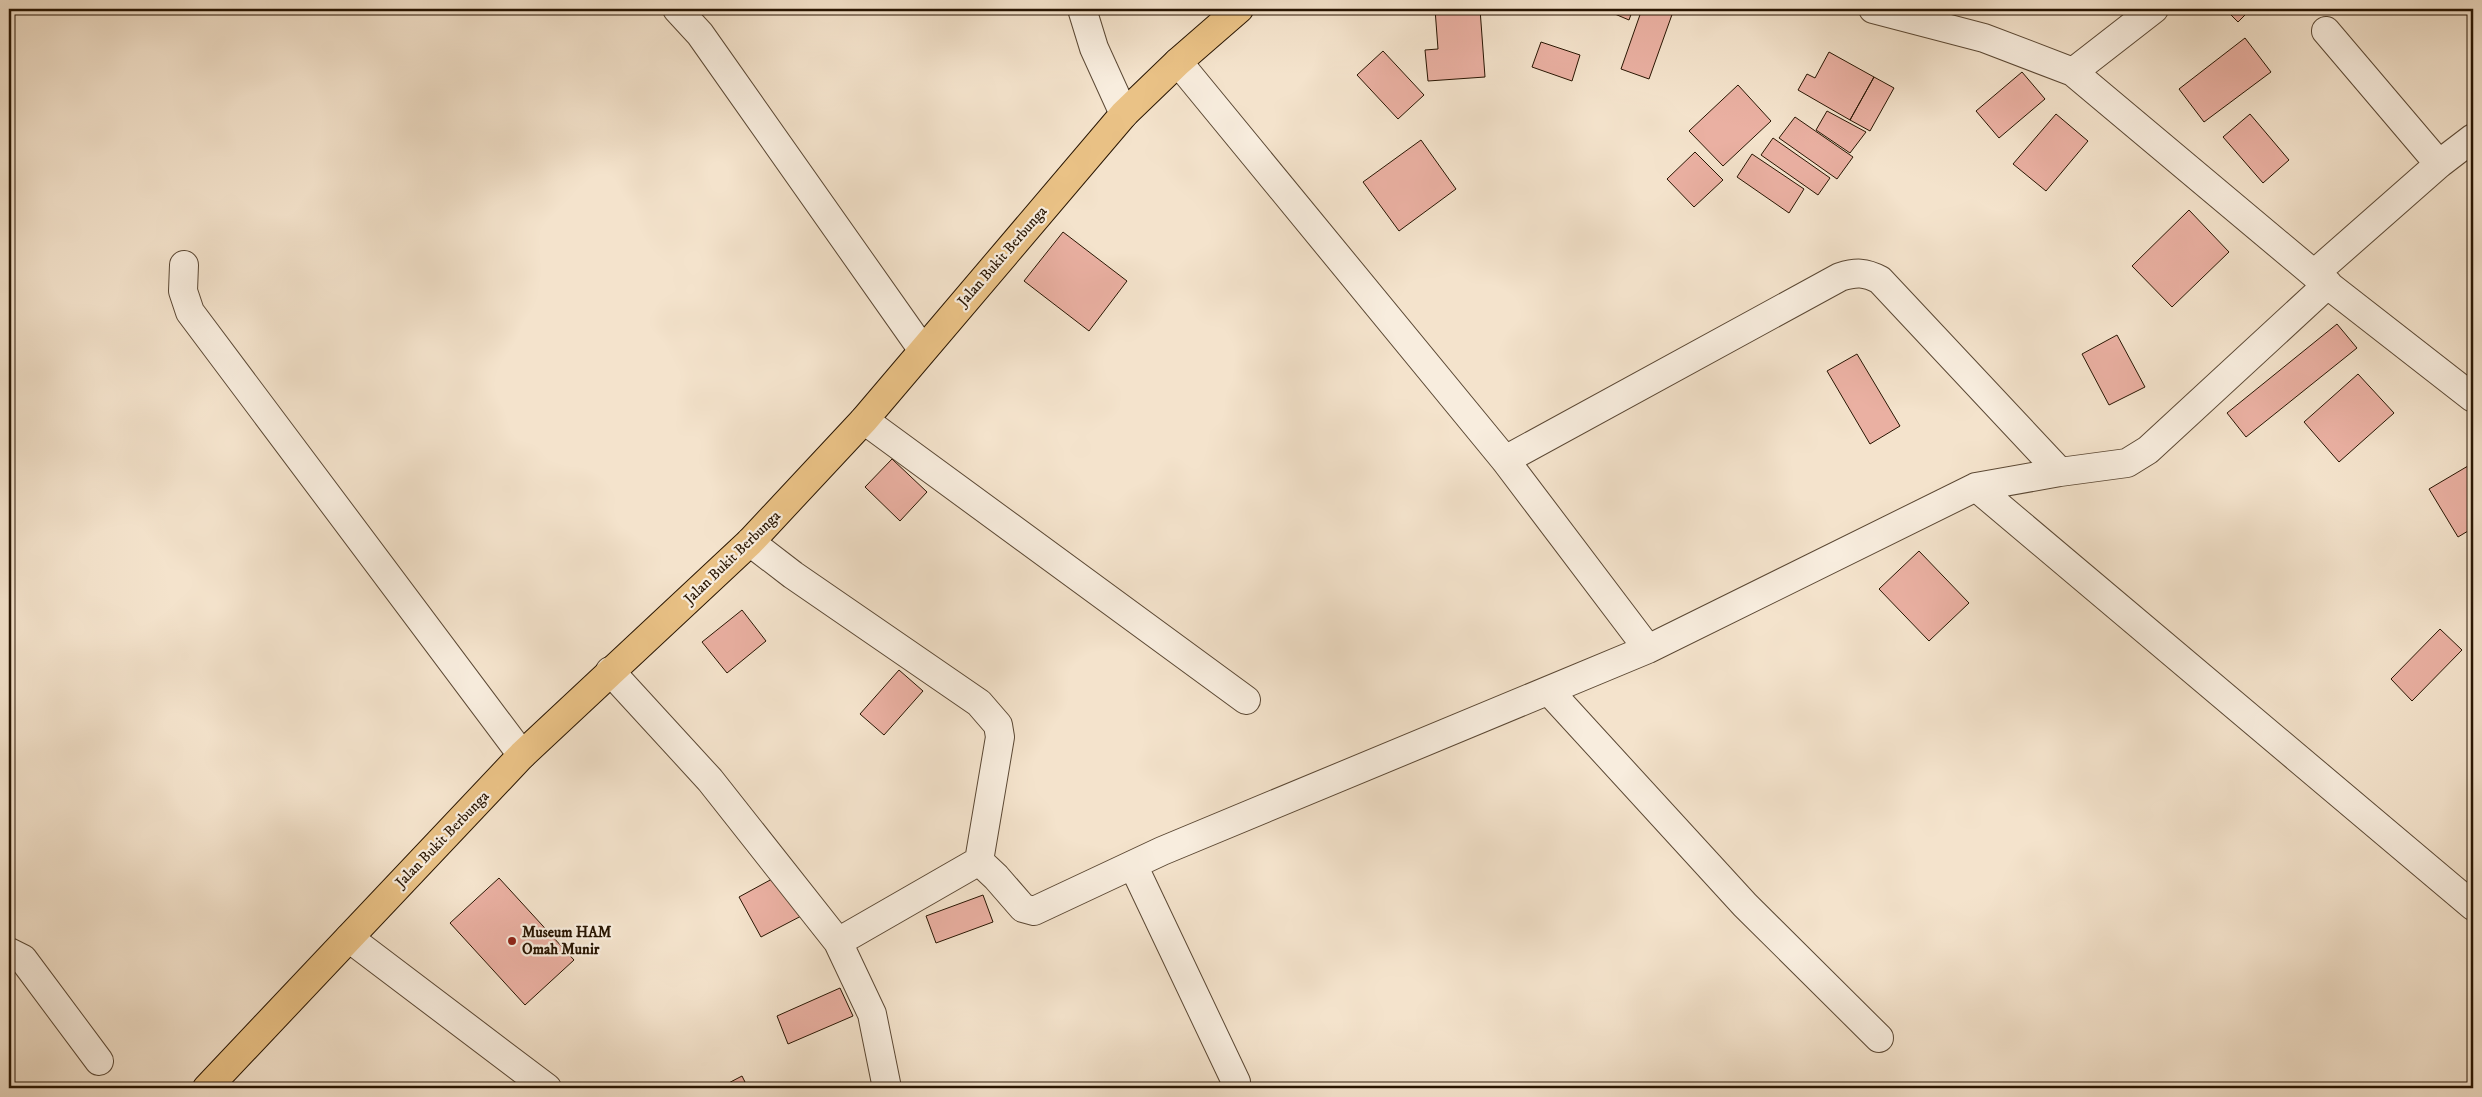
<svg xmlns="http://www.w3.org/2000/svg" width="2482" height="1097" font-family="'IM FELL DW Pica',serif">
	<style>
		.building { fill: #eab0a2; stroke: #281502 }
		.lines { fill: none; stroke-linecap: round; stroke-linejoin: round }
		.minor-casing { stroke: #5b4834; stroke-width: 30 }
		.major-casing { stroke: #281502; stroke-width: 30 }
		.minor { stroke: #f8edde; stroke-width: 28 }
		.major { stroke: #eac286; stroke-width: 28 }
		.poi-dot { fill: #8f2418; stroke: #f8edde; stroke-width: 2 }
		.labels { text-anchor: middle; stroke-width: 4.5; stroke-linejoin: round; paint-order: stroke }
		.street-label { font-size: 15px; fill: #281502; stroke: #f8edde }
		.poi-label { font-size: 15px; font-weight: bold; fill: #281502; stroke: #f8edde; text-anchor: start }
	</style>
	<rect width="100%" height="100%" fill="#f4e3cc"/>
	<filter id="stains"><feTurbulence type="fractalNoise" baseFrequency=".004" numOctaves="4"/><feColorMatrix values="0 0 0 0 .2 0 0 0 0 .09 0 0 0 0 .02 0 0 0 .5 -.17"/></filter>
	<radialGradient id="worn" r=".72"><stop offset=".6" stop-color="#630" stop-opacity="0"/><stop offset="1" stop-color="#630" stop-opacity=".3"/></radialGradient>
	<path class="building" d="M1435,9H1480L1485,77L1428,81L1425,50L1438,49Z
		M1603,9H1633L1629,20Z
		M1642,9H1674L1649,79L1621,69Z
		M2225,9H2251L2238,22Z
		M2245,38L2271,72L2204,122L2179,89Z
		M1541,42L1580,55L1572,81L1532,67Z
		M1383,51L1424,95L1398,119L1357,75Z
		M1829,52L1874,77L1850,120L1798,90L1807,74L1815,78Z
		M2022,72L2045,99L1999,138L1976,111Z
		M1874,77L1894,88L1870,131L1850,120Z
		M1738,85L1771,121L1723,166L1689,131Z
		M1827,111L1866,132L1850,153L1816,130Z
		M2056,114L2088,141L2046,191L2013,164Z
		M2250,114L2289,160L2263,183L2223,137Z
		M1795,117L1853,157L1837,179L1779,138Z
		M1773,138L1830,178L1818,195L1761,155Z
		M1421,140L1456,189L1399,231L1363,182Z
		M1695,152L1723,180L1694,207L1667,179Z
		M1752,154L1804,189L1789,213L1737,177Z
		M2189,210L2229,252L2172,307L2132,266Z
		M1063,232L1127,281L1089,331L1024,281Z
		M2337,324L2357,348L2246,437L2227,413Z
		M2117,335L2145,387L2109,405L2082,354Z
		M1857,354L1900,426L1870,444L1827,371Z
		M2358,374L2394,413L2339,462L2304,422Z
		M892,459L927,492L900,521L865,487Z
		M2473,463V528L2458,537L2429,489Z
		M1919,551L1969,603L1929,641L1879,589Z
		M742,610L766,641L727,673L702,642Z
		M2440,629L2462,650L2412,701L2391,679Z
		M899,670L923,691L884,735L860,714Z
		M783,873L805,914L761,937L739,897Z
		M499,878L574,960L525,1005L450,923Z
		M983,895L993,922L936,943L926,916Z
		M840,988L853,1016L788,1044L777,1016Z
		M742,1076L748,1088H719Z"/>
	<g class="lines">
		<g class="minor-casing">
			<path id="minor" d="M677,9L700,34L922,349
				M1082,9L1094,48L1124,114
				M1873,9L1984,38L2073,72L2314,274L2473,398
				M2326,31L2439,164
				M1178,62L1505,460L1648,649
				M2073,72L2154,9
				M184,265L183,291L190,312L522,755
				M2314,274L2439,164L2473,138
				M864,420L1246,700
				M1505,460L1840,277C1856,272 1865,272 1880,280L2060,472
				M1976,487L2473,906
				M750,542L793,575L979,703L998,725L1000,737L979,861
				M610,671L710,780L838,942L872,1014L887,1088
				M1549,691L1745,905L1879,1038
				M1133,865L1236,1082
				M349,938L547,1088
				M838,942L979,861L996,877L1023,908L1034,911L1162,851L1648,649L1976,487L2060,472L2127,463L2148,450L2328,284
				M9,952L23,959L99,1061"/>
		</g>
		<g class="major-casing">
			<path id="major" d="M207,1088L522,755L750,542L864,420L1124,114L1178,62L1239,9"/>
		</g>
		<use href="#minor" class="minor"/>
		<use href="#major" class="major"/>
	</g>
	<circle class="poi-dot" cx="512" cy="941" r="5"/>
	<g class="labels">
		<g class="street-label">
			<text transform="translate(1002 256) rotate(-49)" y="5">Jalan Bukit Berbunga</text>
			<text transform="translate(732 557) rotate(-44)" y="5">Jalan Bukit Berbunga</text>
			<text transform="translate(442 839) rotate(-46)" y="5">Jalan Bukit Berbunga</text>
		</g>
		<g class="poi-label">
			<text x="522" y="937">Museum HAM<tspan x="522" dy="17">Omah Munir</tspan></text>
		</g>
	</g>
	<rect width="2482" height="1097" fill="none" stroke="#f4e3cc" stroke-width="30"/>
	<rect x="10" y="10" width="2462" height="1077" fill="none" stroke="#281502" stroke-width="2.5"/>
	<rect x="15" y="15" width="2452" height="1067" fill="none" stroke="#281502"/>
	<rect width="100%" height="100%" filter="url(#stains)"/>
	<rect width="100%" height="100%" fill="url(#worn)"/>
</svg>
